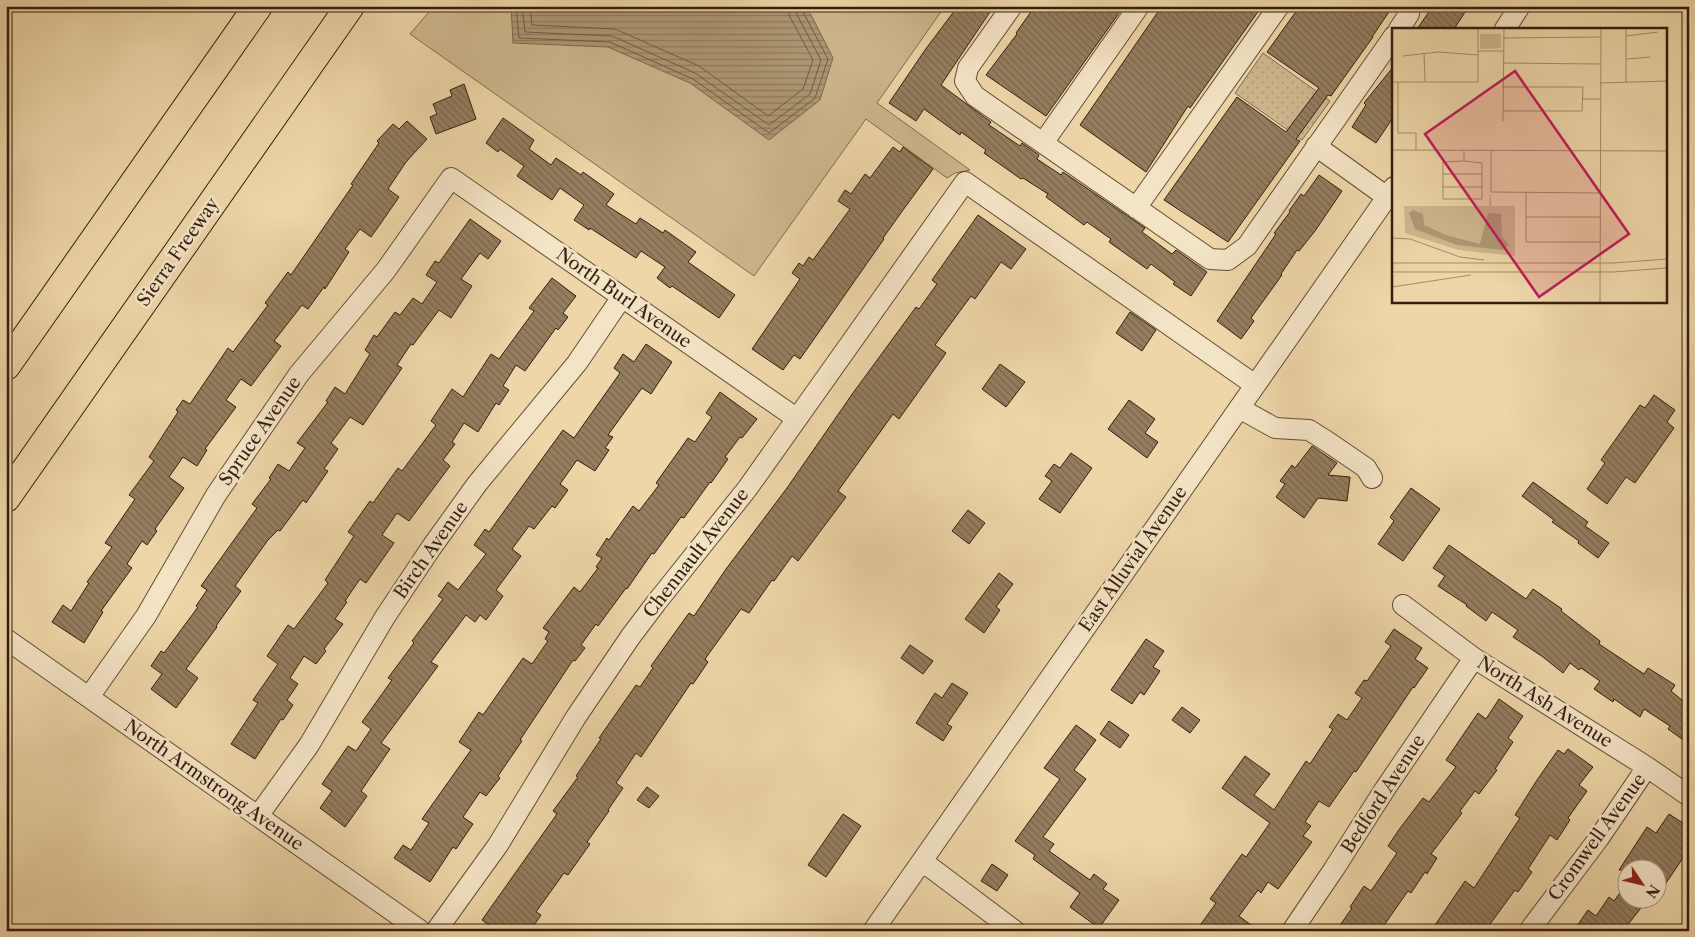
<svg xmlns="http://www.w3.org/2000/svg" width="1695" height="937" font-family="'Libre Caslon Text',serif">
	<style>
		.grass { fill: #ceb78e; stroke: #806b4e }
		.park { fill: url(#park-dots); stroke: #806b4e }
		.water { fill: url(#water-rules); stroke: #7d684c }
		.lines { fill: none; stroke-linecap: round; stroke-linejoin: round }
		.shore { stroke: #705c42; stroke-width: 1 }
		.building { fill: url(#building-back-hatch); stroke: #331f0f }
		.minor-casing { stroke: #624d35; stroke-width: 22 }
		.highway-casing { stroke: #331f0f; stroke-width: 30 }
		.minor { stroke: #f4e4c6; stroke-width: 20 }
		.highway { stroke: #eed6a8; stroke-width: 28 }
		.labels { text-anchor: middle; stroke-width: 5; stroke-linejoin: round; paint-order: stroke }
		.street-label { font-size: 18px; fill: #331f0f; stroke: #f4e4c6 }
		.inset-road { fill: none; stroke: #a38d6b; stroke-width: 1 }
		.view { fill: #c2185b; fill-opacity: 0.15; stroke: #c2185b; stroke-width: 2.5 }
		.inset-edge { fill: none; stroke: #331f0f; stroke-width: 2.5 }
	</style>
	<defs>
		<pattern id="park-dots" width="8" height="8" patternUnits="userSpaceOnUse" patternTransform="scale(1.25)"><rect width="8" height="8" fill="#ceb78e"/><path d="M2 2h.1M6 6h.1" fill="none" stroke="#b19d79" stroke-width="1.8" stroke-linecap="round"/></pattern>
		<pattern id="water-rules" width="6" height="5" patternUnits="userSpaceOnUse" patternTransform="scale(1.25)"><rect width="6" height="5" fill="#ae9874"/><path d="M0 2.5h6" fill="none" stroke="#8e7b5e"/></pattern>
		<pattern id="building-back-hatch" width="6" height="6" patternUnits="userSpaceOnUse" patternTransform="scale(1.25)"><rect width="6" height="6" fill="#947e5f"/><path d="M-1 5l2 2M0 0l6 6M5-1l2 2" fill="none" stroke="#79674d"/></pattern>
	</defs>
	<rect width="100%" height="100%" fill="#eed6a8"/>
	<filter id="stains"><feTurbulence type="fractalNoise" baseFrequency=".004" numOctaves="4"/><feColorMatrix values="0 0 0 0 .2 0 0 0 0 .09 0 0 0 0 .02 0 0 0 .5 -.17"/></filter>
	<radialGradient id="worn" r=".72"><stop offset=".6" stop-color="#630" stop-opacity="0"/><stop offset="1" stop-color="#630" stop-opacity=".3"/></radialGradient>
	<path class="grass" d="M434,6H945L877,103L970,170L955,173L947,178L866,119L754,276L410,34Z"/>
	<path class="park" d="M1263,53L1330,101L1302,140L1235,93Z"/>
	<path class="water" d="M511,6H805L811,15L833,58L820,100L769,140L690,83L608,47L513,43Z"/>
	<g class="lines">
		<path class="shore" d="M516,6L519,38L610,42L693,79L769,133L815,98L828,59L802,10L801,6
			M522,6L525,32L612,36L695,73L769,125L810,94L821,60L796,13L795,6
			M530,6L532,25L615,29L699,66L768,116L803,89L813,60L790,17L787,6"/>
	</g>
	<path class="building" d="M958,6H994L941,85L991,122L989,125L1020,146L1022,143L1039,155L1037,159L1061,175L1063,172L1145,228L1142,232L1172,254L1176,250L1207,272L1191,296L1173,284L1175,282L1151,264L1147,269L1109,242L1111,239L1087,222L1084,225L1046,197L1048,194L1023,178L1021,179L984,153L986,150L961,132L960,135L924,109L916,121L889,103L925,50Z
		M1035,6H1124L1046,116L986,75L1017,34L1016,33Z
		M1162,6H1262L1190,108L1188,106L1146,172L1080,125Z
		M1300,6H1393L1372,37H1373L1331,96L1328,95L1296,139L1300,141L1228,242L1164,200L1237,97L1286,132L1319,88L1267,52Z
		M1433,6H1469L1454,29H1417Z
		M1394,66V116L1376,143L1352,127L1366,105L1364,103Z
		M464,84L476,119L436,134L430,117L437,114L433,104L452,96L450,90Z
		M503,118L534,140L529,149L551,165L556,158L581,175L583,172L614,194L606,205L636,224L640,218L663,233L665,230L696,252L688,262L735,295L719,318L672,286L670,288L657,278L665,267L641,251L636,258L590,228L589,230L574,220L584,205L560,188L552,200L517,176L524,166L500,149L498,152L486,143Z
		M407,121L427,139L406,162L388,189L399,197L381,223L371,237L360,229L345,249L349,252L325,289L324,287L308,309L302,305L274,341L281,346L251,386L241,379L226,400L236,407L205,449L207,450L197,466L183,457L169,477L184,488L155,529L157,531L147,545L142,541L127,564L132,568L101,611L103,612L84,643L52,622L63,605L71,611L89,583L87,582L112,547L105,543L135,499L129,495L154,461L149,457L178,412L176,410L183,400L190,404L228,348L233,352L268,305L265,303L288,272L291,275L353,185L351,184L379,143L377,141L393,124L399,129Z
		M893,147L900,152L903,147L933,169L903,210L883,238L884,239L800,359L794,355L783,370L752,349L800,279L792,273L799,263L803,266L809,257L813,260L850,209L838,201L845,190L851,194L865,174L870,178Z
		M1319,175L1342,191L1315,231L1299,251L1297,250L1281,274L1282,275L1251,318L1254,321L1241,339L1217,321L1276,234L1274,233L1290,212L1289,211L1301,194L1304,196Z
		M978,215L1026,249L1011,269L1001,262L975,299L971,296L935,345L946,353L899,419L893,414L838,491L846,497L798,561L792,556L774,581L772,580L749,613L741,609L705,659L708,662L693,684L691,683L641,757L636,753L616,783L623,788L608,810L609,811L587,842L590,844L568,875L564,873L536,912L541,915L530,931H497L482,920L557,814L553,811L578,777L576,776L601,739L599,738L636,685L640,687L653,668L651,666L689,613L694,616L726,569L787,488L853,393L916,307L919,309L937,284L932,280Z
		M470,219L501,241L488,259L480,253L461,279L472,286L451,318L439,310L413,345L411,344L397,365L402,368L363,425L350,417L331,443L338,449L324,469L328,471L306,503L303,500L280,531L278,530L268,540L235,586L241,591L216,626L217,627L186,669L198,678L176,708L151,689L162,674L151,666L161,651L164,653L198,607L196,606L207,590L201,586L257,508L252,504L271,479L269,478L278,464L289,471L305,448L297,443L328,402L326,401L335,387L345,394L370,354L365,350L374,335L377,337L395,312L400,315L413,298L422,304L437,282L426,275L435,261L439,263Z
		M552,278L576,296L563,313L568,317L558,330L556,328L525,371L516,365L503,386L509,390L499,405L496,403L478,432L464,423L452,442L455,444L443,460L450,466L409,521L397,513L382,535L394,543L366,583L360,579L345,601L347,602L335,619L343,624L324,649L326,651L316,664L304,656L290,678L298,684L287,700L293,705L283,720L281,719L255,759L231,744L258,703L253,700L278,664L267,656L288,625L294,629L328,583L325,580L354,536L348,532L370,501L373,503L398,468L402,471L436,425L431,421L452,389L463,397L491,354L499,359L534,311L529,308Z
		M1130,312L1156,330L1142,351L1116,333Z
		M646,344L672,362L651,394L642,388L608,435L613,437L605,448L609,450L595,471L577,460L560,484L568,490L555,508L552,506L534,529L529,526L512,549L521,556L496,590L503,596L486,620L480,615L475,622L466,615L431,662L438,666L381,743L390,749L361,791L367,796L345,827L320,808L332,791L322,784L348,746L356,751L371,729L362,722L392,680L388,678L414,643L412,641L443,599L438,596L448,582L458,590L486,554L474,545L485,529L489,532L563,430L574,438L620,373L614,368L623,354L634,362Z
		M1000,364L1025,382L1006,407L982,389Z
		M720,392L757,419L742,438L740,437L725,457L728,459L711,483L710,482L684,518L681,517L654,554L652,553L627,589L626,588L598,626L596,624L581,645L585,648L575,661L573,660L520,740L522,741L498,776L500,778L486,796L480,792L463,817L473,824L456,849L453,847L430,882L394,858L403,845L411,850L429,823L422,819L471,750L459,742L479,712L483,715L523,658L532,664L548,641L545,639L549,632L543,628L574,587L580,592L598,568L596,567L602,558L596,555L607,538L609,540L633,506L639,511L659,485L656,483L688,438L695,442L712,417L706,413Z
		M1654,395L1675,410L1667,422L1674,428L1635,483L1626,477L1607,504L1587,489L1605,463L1601,460L1640,405L1645,408Z
		M1129,400L1155,419L1145,433L1158,442L1147,458L1108,429Z
		M1312,446L1337,463L1328,475L1350,477L1347,501L1318,498L1304,518L1276,497L1285,484L1280,481L1292,465L1295,468Z
		M1071,453L1092,468L1060,513L1039,499L1052,481L1045,476L1054,464L1060,468Z
		M1533,482L1588,522L1585,526L1609,543L1598,558L1578,543L1579,541L1552,522L1554,520L1522,496Z
		M1411,488L1440,509L1403,561L1378,544L1394,521L1390,517Z
		M968,510L985,523L969,544L952,531Z
		M1449,545L1526,599L1533,589L1562,609L1561,611L1600,641L1599,644L1644,674L1648,668L1675,685L1671,691L1689,706V744L1668,729L1670,726L1644,709L1640,717L1614,699L1613,702L1594,689L1600,681L1581,668L1579,670L1570,663L1563,673L1543,657L1513,637L1518,630L1492,612L1486,621L1466,606L1467,605L1438,586L1445,576L1433,568Z
		M999,573L1013,584L996,607L1000,610L984,633L965,619Z
		M1394,629L1422,648L1415,659L1428,668L1414,688L1413,687L1356,772L1354,771L1329,807L1319,801L1305,822L1311,826L1303,836L1312,842L1278,889L1268,882L1261,893L1258,890L1239,916L1259,931H1196L1216,903L1210,899L1242,854L1246,857L1270,823L1222,788L1245,756L1270,774L1254,795L1274,810L1306,761L1310,764L1333,729L1329,727L1338,714L1347,720L1362,698L1355,693L1364,680L1367,681L1391,646L1385,642Z
		M1146,639L1164,651L1153,667L1160,671L1144,695L1140,692L1132,704L1111,690Z
		M910,645L933,661L923,674L901,658Z
		M952,683L968,693L947,724L952,727L943,741L916,723L935,693L942,698Z
		M1499,699L1523,716L1508,738L1513,742L1495,769L1497,770L1479,794L1475,791L1460,811L1462,813L1431,854L1437,858L1427,874L1425,872L1411,893L1408,891L1380,931H1336L1352,908L1350,907L1364,886L1371,891L1397,853L1388,846L1398,831L1423,798L1429,802L1456,767L1446,760L1478,713L1486,719Z
		M1182,707L1200,720L1190,733L1172,720Z
		M1109,721L1129,735L1120,748L1100,734Z
		M1076,725L1096,740L1074,770L1086,779L1043,837L1054,844L1049,851L1090,880L1094,874L1107,884L1103,889L1119,900L1099,928L1070,907L1080,893L1033,859L1035,855L1015,841L1060,779L1044,768Z
		M1568,749L1593,767L1579,785L1587,791L1568,818L1570,820L1557,840L1550,835L1528,869L1532,872L1518,892L1515,890L1485,931H1431L1465,881L1474,888L1520,818L1515,815L1537,780L1558,750L1564,754Z
		M647,787L659,796L649,808L637,800Z
		M843,814L861,826L826,877L808,865Z
		M1669,814L1689,827V849L1658,895V870H1619L1647,827L1656,833Z
		M992,864L1008,875L997,891L981,881Z
		M1628,882V900H1647L1623,931H1584L1577,926L1588,910L1596,916L1609,897L1614,901Z"/>
	<g class="lines">
		<g class="minor-casing">
			<path id="minor" d="M1012,6L968,68L965,81L975,96L1210,259L1228,260L1247,246L1394,36
				M1399,29L1409,14L1410,6
				M1505,29L1520,6
				M1043,143L1139,6
				M1316,146L1387,197
				M1136,208L1279,6
				M1239,408L1275,428L1309,430L1328,442L1366,468L1372,478
				M1403,605L1474,658L1647,767L1689,796
				M6,639L421,931
				M89,697L146,616L216,495L299,374L386,270L451,178L796,418
				M258,816L309,745L385,617L431,548L477,484L577,363L622,297
				M922,861L1015,931
				M436,931L498,845L576,717L631,636L656,603L747,489L965,182L1255,385
				M873,931L1394,187
				M1292,931L1334,869L1385,789L1474,658
				M1529,931L1599,838L1647,767"/>
		</g>
		<g class="highway-casing">
			<path id="highway" d="M6,366L258,6
				M6,498L350,6"/>
		</g>
		<use href="#minor" class="minor"/>
		<use href="#highway" class="highway"/>
	</g>
	<g class="labels">
		<g class="street-label">
			<text transform="translate(178 252) rotate(-55)" y="6">Sierra Freeway</text>
			<text transform="translate(624 298) rotate(35)" y="6">North Burl Avenue</text>
			<text transform="translate(260 431) rotate(-55)" y="6">Spruce Avenue</text>
			<text transform="translate(431 550) rotate(-55)" y="6">Birch Avenue</text>
			<text transform="translate(696 553) rotate(-52)" y="6">Chennault Avenue</text>
			<text transform="translate(1133 559) rotate(-55)" y="6">East Alluvial Avenue</text>
			<text transform="translate(1545 702) rotate(32)" y="6">North Ash Avenue</text>
			<text transform="translate(214 785) rotate(35)" y="6">North Armstrong Avenue</text>
			<text transform="translate(1383 794) rotate(-57)" y="6">Bedford Avenue</text>
			<text transform="translate(1597 837) rotate(-54)" y="6">Cromwell Avenue</text>
		</g>
	</g>
	<g transform="translate(1392 28)">
		<rect width="275" height="275" fill="#eed6a8"/>
		<path d="M98,164L100,178H123V228L67,222L13,205L12,178H97Z" fill="#ceb78e"/>
		<path d="M88,6H109V20L88,21Z" fill="#ceb78e"/>
		<path d="M21,182L31,186L32,197L54,207L88,216L96,185L109,186L110,208L117,217L111,222L65,217L23,201L17,185Z" fill="#ae9874"/>
		<path class="inset-road" d="M234,0V54M234,8L266,4M111,10L209,9M86,23H111M32,26L33,53M11,28L46,24L86,27M235,31L258,29M111,35L208,36M0,54H86V0M6,54V105H24V122M208,55L275,53M110,59H191L190,83H111M191,71H208M111,93L112,0M0,122L275,123M99,122V164L208,165M72,133L90,135V171H51V134L72,133V122M50,146H90M50,159H90M134,165V214H208M134,189H208M0,210L18,211L68,229L92,232M0,235H221L275,231M0,244H221L275,240M0,259L79,247M208,275L209,0"/>
		<path class="view" d="M123,43L237,206L147,269L33,106Z"/>
		<rect width="275" height="275" class="inset-edge"/>
	</g>
	<rect width="1695" height="937" fill="none" stroke="#eed6a8" stroke-width="25"/>
	<rect x="8" y="8" width="1680" height="922" fill="none" stroke="#331f0f" stroke-width="2.5"/>
	<rect x="12" y="12" width="1670" height="912" fill="none" stroke="#331f0f"/>
	<g transform="translate(1642 884) rotate(125)"><circle r="24" fill="#f4e4c6" stroke="#a7957d"/>
	<path d="M0-4L9 19L0 12L-9 19Z" fill="#8f2418"/>
	<text y="-8" font-size="14" font-weight="bold" text-anchor="middle" fill="#331f0f">N</text>
	</g>
	<rect width="100%" height="100%" filter="url(#stains)"/>
	<rect width="100%" height="100%" fill="url(#worn)"/>
</svg>
